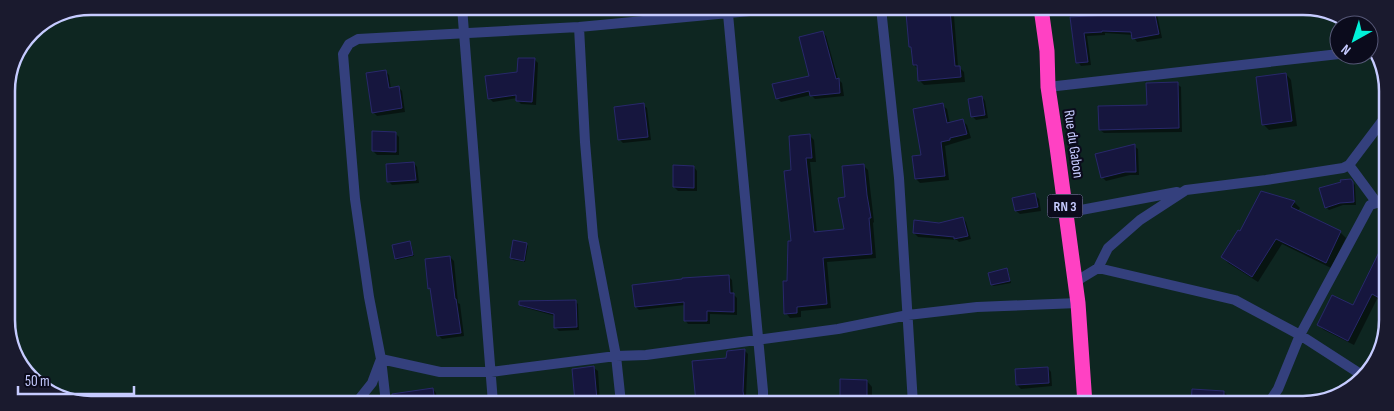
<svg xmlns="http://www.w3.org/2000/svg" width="1394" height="411" font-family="'Sofia Sans Condensed',sans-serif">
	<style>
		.green { fill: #0e2621 }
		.shadow { fill: #0007 }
		.building { fill: #16163e; stroke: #28286b }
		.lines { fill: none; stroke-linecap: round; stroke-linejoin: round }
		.street { stroke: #34407d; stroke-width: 10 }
		.highway { stroke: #ff41c3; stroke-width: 15 }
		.labels { text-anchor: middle; stroke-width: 4.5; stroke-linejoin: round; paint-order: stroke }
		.shield { fill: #0b0b1c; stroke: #8e91bb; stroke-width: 1 }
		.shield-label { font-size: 14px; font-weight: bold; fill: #c6cbff }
		.street-label { font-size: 15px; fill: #c6cbff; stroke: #0b0b1c }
		.rim { fill: none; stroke: #c6cbff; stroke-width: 2.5 }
	</style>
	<rect width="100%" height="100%" fill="#0b0b1c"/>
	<path class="green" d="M91,6L1325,9L1350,25H1339V55H1369V40L1386,75L1385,342L1355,387L1308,405L69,402L31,380L8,337L6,86L31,31L59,13Z"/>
	<path class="shadow" d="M949,11L954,16L958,66L964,72L965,82L924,85L920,81L918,69L914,65L913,49L910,46Z
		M1154,11L1157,14L1162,38L1137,42L1134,38L1133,35L1105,33V35L1087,36L1091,65L1081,66L1078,62L1072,18L1130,15Z
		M822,32L826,36L838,79L842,83L844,96L815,99L811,95L781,102L777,98L811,77Z
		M534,59L538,63L536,105L521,104L517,100V98L493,102L489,98Z
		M385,71L389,75L391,89L398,87L402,91L405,112L377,116L373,112Z
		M1286,74L1291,80L1297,126L1269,130L1263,124Z
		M1177,84L1181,87L1182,132L1104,133L1100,130L1148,106Z
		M982,97L985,101L988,118L976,120L972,116Z
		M643,105L647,108L651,140L623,143L620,140Z
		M942,105L947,109L950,124L962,120L967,125L971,138L945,146L949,180L920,183L916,179Z
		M395,133L399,137V155H377L373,151Z
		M810,136L814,140L816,162H810L817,233L845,230L846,198L863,165L868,170L874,222L873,223L876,258L827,262L831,308L801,311V317L790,318L786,313L792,243V171Z
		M1134,146L1138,149L1139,175H1130L1106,181L1102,177Z
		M414,163L417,167L419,183L392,185L388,181Z
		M694,167L697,171V191H678L674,187Z
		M1350,180L1355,185L1356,205H1343L1329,210L1326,207Z
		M1035,195L1039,199L1041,211L1020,214L1016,211Z
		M1294,202L1300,208L1297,212L1340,232L1346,238L1331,268L1282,244L1258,282L1228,263L1223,257Z
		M963,218L966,222L971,239L959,242L957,240L918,237L914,233L939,224Z
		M410,242L411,244L414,256L397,260L396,258Z
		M1385,243V303L1377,299L1354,345L1324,330L1318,325L1353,307Z
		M526,244L528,246L525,262L513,260L512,258Z
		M450,257L454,261L458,303L460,304L464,336L442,339L438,335L431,290L430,288Z
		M1006,270L1008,271L1011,283L994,286L992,285L990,274Z
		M729,277L732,280L733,294L737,298V315L710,314V324H688L685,320V305L639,310L636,307Z
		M575,301L578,304L579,330L559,331L556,328L555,316L523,307L520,304Z
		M1385,336V342L1379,350L1376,347Z
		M744,350L748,354L746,396L748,403H717L716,395L727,359Z
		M594,368L598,371L600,403H578L576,401Z
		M1048,368L1051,372L1052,386L1021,389L1017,385Z
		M867,381L872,387V404H841Z
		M433,389L436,393L438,403H403Z
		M1193,390L1224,392L1228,396L1227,404H1192Z
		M1020,395L1024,399V404H1011L1010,396Z"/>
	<path class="building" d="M950,10L955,66H960L961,77L918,81L917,65H913L911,47H909L906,13Z
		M1154,10L1159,34L1132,39L1131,32L1102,31V32L1084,33L1088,62L1076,63L1070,17L1107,15V12L1130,14Z
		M823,31L836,79L839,78L840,93L810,96L809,91L776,99L772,84L809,76L799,37Z
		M518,58H535L532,102L516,101V95L488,99L485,76L517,72Z
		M386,70L389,88L399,86L402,108L372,113L366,73Z
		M1286,73L1292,121L1262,125L1256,77Z
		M1178,82L1179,128L1099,130L1098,106L1147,105L1146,83Z
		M982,96L985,115L971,117L968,99Z
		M644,103L648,137L618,140L614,107Z
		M943,103L947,123L963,119L967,134L950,138V140L941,142L945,176L915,179L912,156L921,155L913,109Z
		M372,131L396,132V152L372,151Z
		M810,134L812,158H806L814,232L844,229L838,198L845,197L842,166L864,164L867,195L871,218H869L872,254L823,258L827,304L797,307V313L784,314L783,281H787L788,241H791L784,171L791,170L789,136Z
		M1135,144L1136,172H1125L1101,178L1095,154Z
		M414,162L416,180L387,182L386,164Z
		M673,165L694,166V188L673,187Z
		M1351,179L1353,182L1354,202L1340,203L1325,208L1319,188L1341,182L1340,180Z
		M1261,191L1295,201L1291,207L1341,231L1326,263L1276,239L1252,277L1221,257L1238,230L1240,231Z
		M1035,193L1038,207L1015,211L1012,198Z
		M963,217L968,236L954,239V237L913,233L914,220L939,223Z
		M513,240L527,243L524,261L510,258Z
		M1385,240V301L1372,294L1348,341L1317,325L1332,295L1353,305Z
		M410,241L413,255L395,259L392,245Z
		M450,256L455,299H456L461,333L437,336L430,288L428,289L425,259Z
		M1007,268L1010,281L991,285L988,273Z
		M729,275L730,293H734V312L707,311V321H684V302L635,307L632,285L682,279V278Z
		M576,300L577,327L554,328V314L519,305V301Z
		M745,349L743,391L745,403H696L692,361L726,358L727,351Z
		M594,366L597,400L575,402L572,369Z
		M1048,367L1049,383L1016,385L1015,369Z
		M840,379L867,380V404H840Z
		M433,388L435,403H393L392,394Z
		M1192,389L1224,391V404H1191Z"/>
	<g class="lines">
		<path class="street" d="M462,7L493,403
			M881,8L899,178L913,404
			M728,14L763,391V403
			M579,27L585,142L593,237L616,356L621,403
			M1369,50H1374
			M1048,87L1339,54
			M1065,213L1177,192
			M1098,268L1235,300L1300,335L1362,375
			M1075,282L1098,268L1108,248L1140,220L1186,190L1266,180L1343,168L1349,165L1386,116
			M356,403L372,383L381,359L440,372H491L616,356L646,355L838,329L908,315L977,307L1078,303
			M386,403L381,359L369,297L355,199L343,54L349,44L358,39L579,27L783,8
			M1268,404L1278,389L1300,335L1370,205L1377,203L1349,165"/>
		<path class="highway" d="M1041,8L1047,51L1048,87L1057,147L1078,303L1085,404"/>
	</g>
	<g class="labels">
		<rect class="shield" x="1047.5" y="194.5" width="35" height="23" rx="4"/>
		<g class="shield-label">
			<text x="1065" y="211">RN 3</text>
		</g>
		<g class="street-label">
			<text transform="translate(1074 144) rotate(82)" y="5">Rue du Gabon</text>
		</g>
	</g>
	<path d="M0 0H1394V411H0ZM91 15H1303A76 76 0 0 1 1379 91V320A76 76 0 0 1 1303 396H91A76 76 0 0 1 15 320V91A76 76 0 0 1 91 15Z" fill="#1a1a2e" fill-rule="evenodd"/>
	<path class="rim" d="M91 15H1303A76 76 0 0 1 1379 91V320A76 76 0 0 1 1303 396H91A76 76 0 0 1 15 320V91A76 76 0 0 1 91 15Z"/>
	<g transform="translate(1354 40) rotate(219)"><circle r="24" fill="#0b0b1c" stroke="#565877"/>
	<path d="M0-4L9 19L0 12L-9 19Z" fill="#00f1d8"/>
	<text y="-8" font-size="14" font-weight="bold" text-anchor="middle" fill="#c6cbff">N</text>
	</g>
	<path d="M18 386v8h116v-8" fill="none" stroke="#c6cbff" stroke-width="2.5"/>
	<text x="25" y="386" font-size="15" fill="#c6cbff" stroke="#0b0b1c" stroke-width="4" paint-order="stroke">50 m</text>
</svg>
